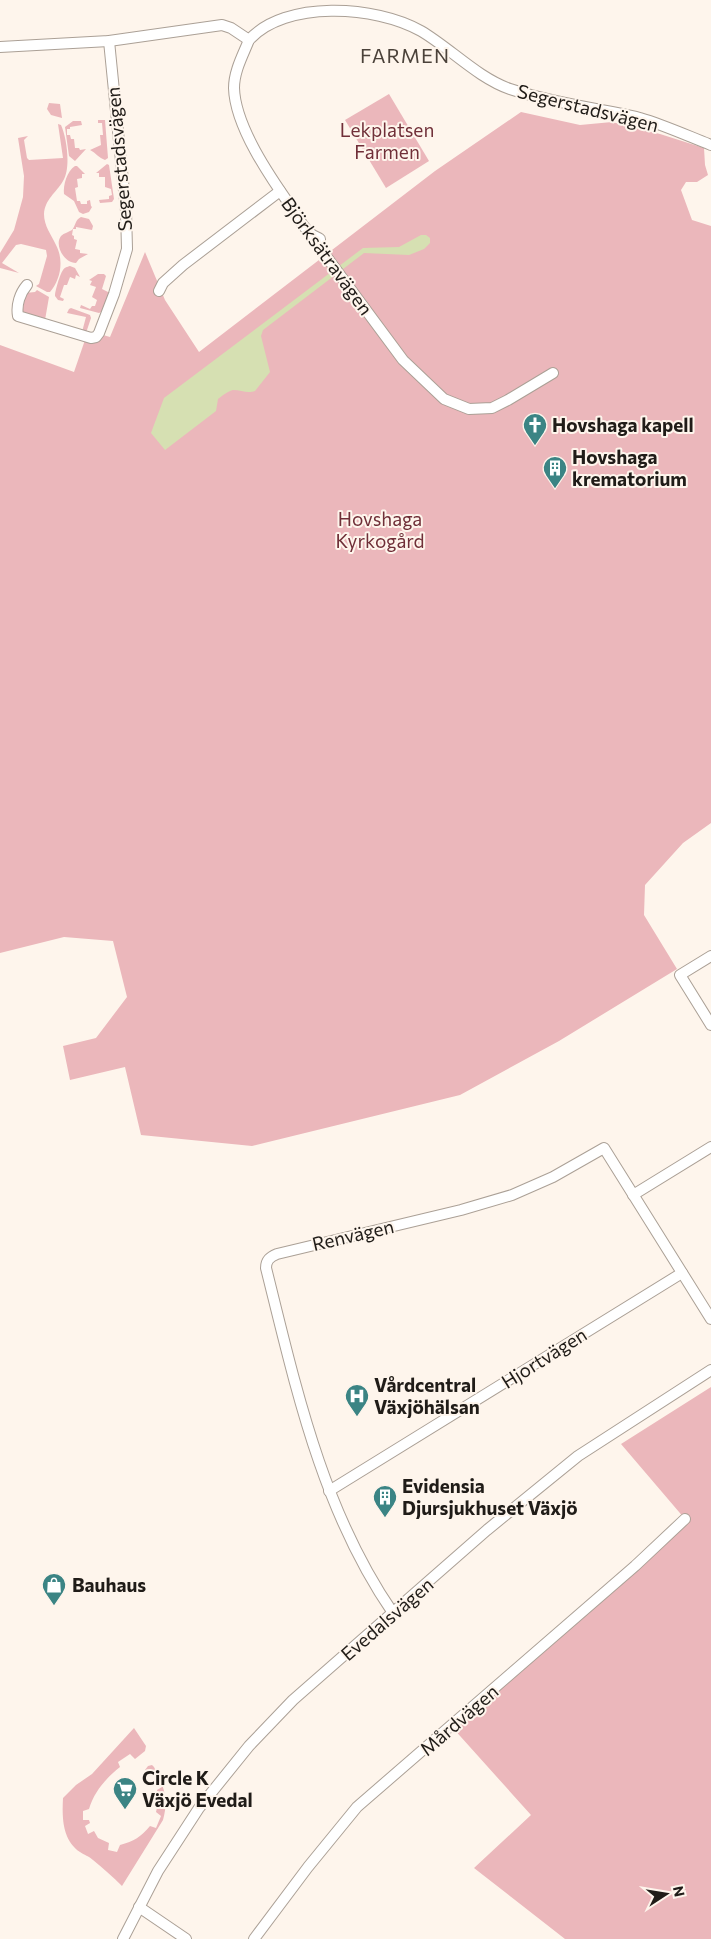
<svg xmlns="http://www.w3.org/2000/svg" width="711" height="1939" viewBox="0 0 711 1939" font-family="Commissioner,sans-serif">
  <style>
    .green { fill: #ebb7bb }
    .water { fill: #d6e0b2 }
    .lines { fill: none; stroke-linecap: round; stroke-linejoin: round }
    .minor-casing { stroke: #aba096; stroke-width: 12 }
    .minor { stroke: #fff; stroke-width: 10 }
    .labels { text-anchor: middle; stroke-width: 4; stroke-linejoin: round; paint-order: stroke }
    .street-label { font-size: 19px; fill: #201c18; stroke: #fef5ec }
    .park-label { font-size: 19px; fill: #702f38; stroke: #fef5ec }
    .poi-label { font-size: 19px; font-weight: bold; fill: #201c18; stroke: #fef5ec; text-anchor: start }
    .neighbourhood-label { font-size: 20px; letter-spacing: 1px; fill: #4b423a; stroke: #fef5ec }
  </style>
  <rect width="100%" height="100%" fill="#fef5ec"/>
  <g class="green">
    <path d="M389 94 429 161 386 188 345 120Z"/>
    <path d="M49 103 60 104 62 118 51 115 47 109Z"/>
    <path d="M521 112 580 125 612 122 660 134 704 148 705 165 708 175 697 182H686L681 190 692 220 711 226V823L683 843 645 885 644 915 677 969 559 1041 460 1095 252 1146 141 1135 125 1067 70 1080 63 1046 96 1038 127 997 113 941 64 937 0 953V345L74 372 85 340 97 342 103 335 110 337 145 252 165 300 199 352 435 171Z"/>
    <path d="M98 120H105L108 158 105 160C99 158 96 153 90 150L101 145 100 135H103L102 123H98Z"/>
    <path d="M73 121H81L82 125 70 127V129H67V135H70L71 139H74L75 148H79L80 150 86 149 75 161 69 156 65 127Z"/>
    <path d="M58 124 61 125C67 138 71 169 63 181 56 193 45 199 44 214 44 226 51 234 56 245 64 260 61 279 50 292H47L36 286 39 284 47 256 46 250 21 244 16 245 2 263 19 273 0 268V253L14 230 23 197 24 176 18 138 28 136 24 140 27 158 29 160 63 158Z"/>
    <path d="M107 164 109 165 114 199 112 202 100 203 99 200 109 199V196L112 195 111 189 105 187V177H99V173H96Z"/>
    <path d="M75 166H77L85 174H82V178L77 179 78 187 75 188 77 201H80L81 204H87V201L90 200 91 206 92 207 89 212 83 214 79 212 74 201 64 194C63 185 67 171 75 166Z"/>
    <path d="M81 217 89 219 93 226 92 230 76 227V229H73L72 235 74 236V239L77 240 75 249 80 250V253L88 254 79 259 76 263C64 263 54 245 61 236 64 233 69 232 72 230 76 225 75 220 81 217Z"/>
    <path d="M70 266 75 268 80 277 76 275 75 279 70 277 67 285H64L60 297 64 299 63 301 58 300 55 296C55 291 60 274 63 270 65 267 67 267 70 266Z"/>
    <path d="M98 274H104L106 276 102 289 110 293 103 311 99 313 80 308 81 305 90 309 92 306H95L97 300 92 297 96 287 90 285 92 281 89 280Z"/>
    <path d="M37 290 49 297 45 320 22 314 21 306 25 293 35 292Z"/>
    <path d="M71 308 90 315 91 318 86 333 82 332 86 317 67 313 69 309Z"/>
    <path d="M711 1387V1939H565L474 1868 531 1815 452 1727 685 1519 621 1444Z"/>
    <path d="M134 1728 146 1746 145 1751 135 1759 130 1754 118 1762 120 1767C106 1778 94 1792 89 1809L83 1811V1820H89L90 1823 85 1826 88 1834 94 1831 98 1838 109 1843 108 1850 117 1852 120 1845C134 1841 141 1837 150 1826L156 1828 161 1816 156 1812 158 1803 157 1790 162 1787 154 1774 148 1776 145 1770 148 1766 152 1765 154 1767C164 1787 169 1798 163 1820L122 1886C113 1877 103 1868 93 1860 89 1856 84 1855 80 1852 62 1840 62 1817 63 1798L76 1785 92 1774Z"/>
  </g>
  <path class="water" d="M421 235H426L430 238V243L424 249 409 255 364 253 263 330 261 336 270 372 255 391C247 394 242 390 233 390 228 391 222 396 218 399L216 411 165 450 151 433 164 398 363 248 399 247Z"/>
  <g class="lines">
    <g class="minor-casing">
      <g id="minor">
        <path d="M249 40C243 55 234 71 234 88 235 126 270 177 292 208 297 216 303 227 310 233 313 236 317 237 320 239V248L403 360 444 399 469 409 492 408 508 400 553 373"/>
        <path d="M0 47 109 41 222 25 231 28 249 40C285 0 375 5 421 31 450 48 478 78 510 89 552 103 597 108 640 118 664 125 688 136 711 145"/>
        <path d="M27 285C20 293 16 305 18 316L91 338 96 337 99 333 114 294 127 249 126 211 109 41"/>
        <path d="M159 291 163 283 183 265 280 191"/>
        <path d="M711 956 680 975 711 1025"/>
        <path d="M633 1195 711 1147"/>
        <path d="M329 1491 682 1273"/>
        <path d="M393 1613C322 1510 296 1388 266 1268 266 1260 270 1257 277 1254L461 1210 512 1195 553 1177 604 1148 711 1319"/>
        <path d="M139 1907 186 1939"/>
        <path d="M123 1939 158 1871 199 1808 249 1746 293 1700 487 1530 578 1456 711 1370"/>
        <path d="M254 1939 308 1867 357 1807 635 1566 685 1519"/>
      </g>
    </g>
    <use href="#minor" class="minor"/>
  </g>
  <defs>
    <g id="church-pin" transform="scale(1.25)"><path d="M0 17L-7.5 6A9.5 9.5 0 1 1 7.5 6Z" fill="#3b8484" stroke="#fef5ec"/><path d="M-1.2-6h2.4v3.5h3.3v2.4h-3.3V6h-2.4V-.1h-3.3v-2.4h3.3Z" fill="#fff"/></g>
    <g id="building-pin" transform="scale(1.25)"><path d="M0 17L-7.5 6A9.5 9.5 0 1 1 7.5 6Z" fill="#3b8484" stroke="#fef5ec"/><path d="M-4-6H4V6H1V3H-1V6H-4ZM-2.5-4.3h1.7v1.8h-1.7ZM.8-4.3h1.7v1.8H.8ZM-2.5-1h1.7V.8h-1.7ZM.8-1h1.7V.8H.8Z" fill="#fff"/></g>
    <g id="hospital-pin" transform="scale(1.25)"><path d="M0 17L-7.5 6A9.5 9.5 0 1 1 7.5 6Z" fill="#3b8484" stroke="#fef5ec"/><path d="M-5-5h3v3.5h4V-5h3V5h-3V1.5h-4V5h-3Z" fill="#fff"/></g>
    <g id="shop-pin" transform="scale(1.25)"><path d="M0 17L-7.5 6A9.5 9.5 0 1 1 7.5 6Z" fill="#3b8484" stroke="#fef5ec"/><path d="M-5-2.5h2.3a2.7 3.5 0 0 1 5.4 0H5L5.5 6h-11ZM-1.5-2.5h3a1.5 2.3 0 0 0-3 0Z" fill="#fff"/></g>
    <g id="supermarket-pin" transform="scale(1.25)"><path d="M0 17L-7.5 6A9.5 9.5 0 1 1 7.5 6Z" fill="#3b8484" stroke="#fef5ec"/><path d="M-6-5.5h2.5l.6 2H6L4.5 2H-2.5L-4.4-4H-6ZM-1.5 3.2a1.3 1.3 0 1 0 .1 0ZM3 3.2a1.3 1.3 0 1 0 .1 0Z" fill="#fff"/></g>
  </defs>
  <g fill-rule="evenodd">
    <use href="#church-pin" x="535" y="425"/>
    <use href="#building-pin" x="555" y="468"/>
    <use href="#hospital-pin" x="357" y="1396"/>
    <use href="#building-pin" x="385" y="1497"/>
    <use href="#shop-pin" x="54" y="1585"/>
    <use href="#supermarket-pin" x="125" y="1789"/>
  </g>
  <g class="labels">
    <g class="street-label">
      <text transform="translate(588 108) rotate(14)" y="7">Segerstadsvägen</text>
      <text transform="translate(119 159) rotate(-95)" y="7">Segerstadsvägen</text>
      <text transform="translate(327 256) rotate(54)" y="7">Björksätravägen</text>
      <text transform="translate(353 1235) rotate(-13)" y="7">Renvägen</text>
      <text transform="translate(544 1358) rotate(-32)" y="7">Hjortvägen</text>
      <text transform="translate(387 1619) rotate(-41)" y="7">Evedalsvägen</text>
      <text transform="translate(459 1720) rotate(-41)" y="7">Mårdvägen</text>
    </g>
    <g class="park-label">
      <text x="387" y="137">Lekplatsen<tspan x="387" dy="22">Farmen</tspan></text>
      <text x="380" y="526">Hovshaga<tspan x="380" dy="22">Kyrkogård</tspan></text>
    </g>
    <g class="poi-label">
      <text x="552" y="432">Hovshaga kapell</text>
      <text x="572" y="464">Hovshaga<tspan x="572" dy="22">krematorium</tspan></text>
      <text x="374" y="1392">Vårdcentral<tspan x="374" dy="22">Växjöhälsan</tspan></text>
      <text x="402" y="1493">Evidensia<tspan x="402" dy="22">Djursjukhuset Växjö</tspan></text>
      <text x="72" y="1592">Bauhaus</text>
      <text x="142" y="1785">Circle K<tspan x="142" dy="22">Växjö Evedal</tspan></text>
    </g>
    <g class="neighbourhood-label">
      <text x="405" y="63">FARMEN</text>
    </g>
  </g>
  <g transform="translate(666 1894) rotate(78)" stroke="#fef5ec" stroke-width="4" paint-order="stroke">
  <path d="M0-4L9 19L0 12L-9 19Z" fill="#201c18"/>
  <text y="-8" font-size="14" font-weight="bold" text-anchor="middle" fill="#201c18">N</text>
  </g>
</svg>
